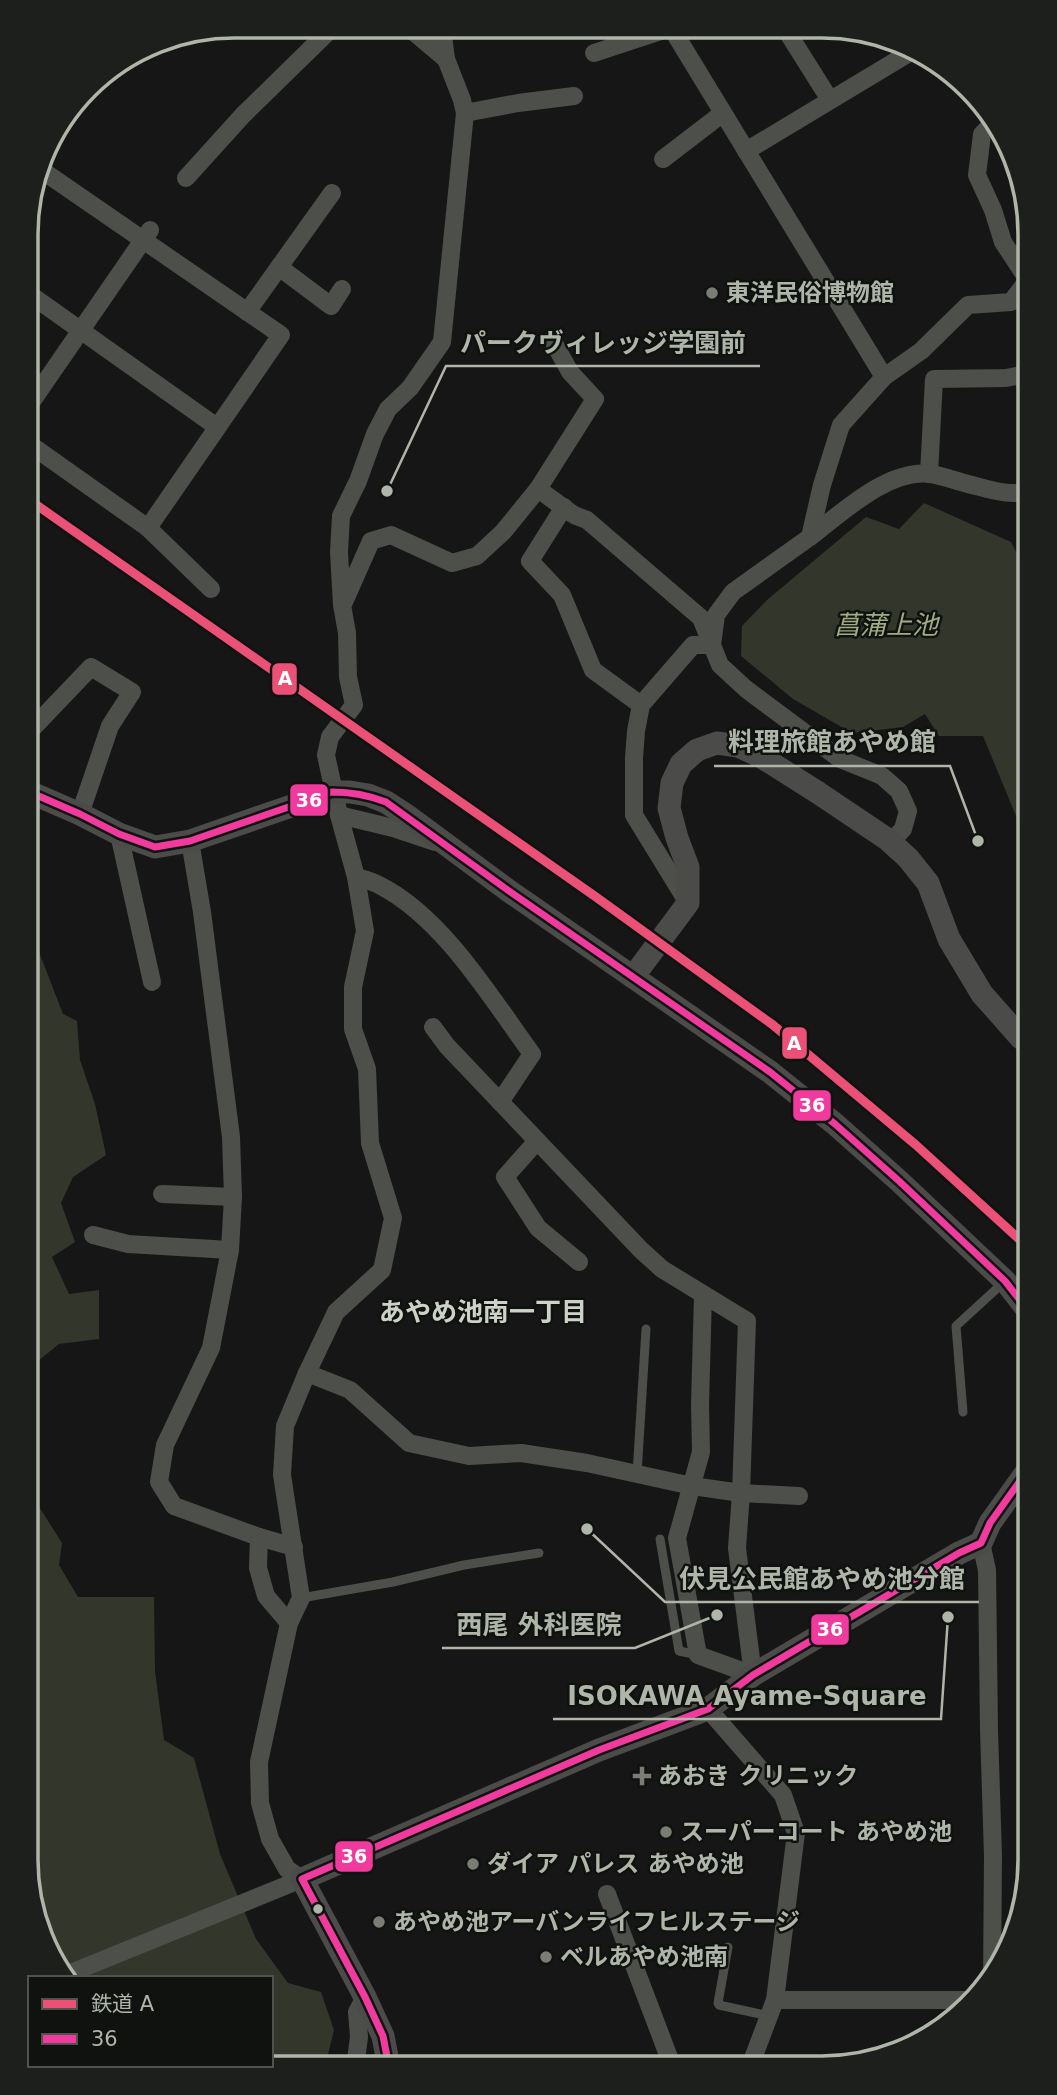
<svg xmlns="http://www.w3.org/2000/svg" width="1057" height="2095" viewBox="0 0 1057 2095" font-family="'DejaVu Sans','Noto Sans JP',sans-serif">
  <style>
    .water { fill: #33362b }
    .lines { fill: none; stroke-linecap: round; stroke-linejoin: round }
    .lane { stroke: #4d4f4b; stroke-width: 9 }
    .street { stroke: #4d4f4b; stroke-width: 18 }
    .secondary { stroke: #4b4c49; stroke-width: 23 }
    .bus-1-casing { stroke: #101210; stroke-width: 12 }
    .bus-1 { stroke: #f13a9d; stroke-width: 7 }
    .rail-1-casing { stroke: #101210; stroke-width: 14 }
    .rail-1 { stroke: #eb5076; stroke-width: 9 }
    .poi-dot { fill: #797d76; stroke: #101210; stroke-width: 2.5 }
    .bus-dot { fill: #afb5a9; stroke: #101210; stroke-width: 2.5 }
    .labels { text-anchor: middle; stroke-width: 5; stroke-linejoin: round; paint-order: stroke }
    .poi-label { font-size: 24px; font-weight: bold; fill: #afb5a9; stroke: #101210; text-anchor: start }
    .water-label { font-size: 26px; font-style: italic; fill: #a0ac83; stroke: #101210 }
    .neighbourhood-label { font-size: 26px; font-weight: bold; fill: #cdd2c9; stroke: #101210 }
    .rim { fill: none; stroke: #afb5a9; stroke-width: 3.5 }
    .leader { fill: none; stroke: #afb5a9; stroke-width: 2.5 }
    .callout-dot { fill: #afb5a9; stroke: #101210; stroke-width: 2.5 }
    .callout-label { font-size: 26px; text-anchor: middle; font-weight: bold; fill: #afb5a9; stroke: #101210; stroke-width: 5; stroke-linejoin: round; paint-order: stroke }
    .line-badge { stroke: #101210; stroke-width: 2.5 }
    .badge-label { font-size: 19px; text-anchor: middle; font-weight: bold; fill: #fff }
  </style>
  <rect width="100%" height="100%" fill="#161616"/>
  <g class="water">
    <path d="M924 503 1011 542 1027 573 1031 575V825L1021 828 983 736H939L925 714 903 727 852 733 793 699 741 656 742 626 767 600 866 517 899 529Z"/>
    <path d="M27 926 32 934 63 1014 77 1021 80 1060 95 1104 106 1155 73 1177 61 1203 75 1242 52 1257 69 1294 99 1290V1339L59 1344 38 1361 27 1381Z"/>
    <path d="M27 1482 29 1491 62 1543 59 1565 78 1597H154L155 1671 164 1740 194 1758 220 1854 256 1939 288 1983 321 1992 334 2030 325 2067H207L201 2065H271V1978H71L37 1927 26 1860Z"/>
  </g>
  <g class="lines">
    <g class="lane">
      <path d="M963 1412 956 1326 1004 1282"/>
      <path d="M637 1474 646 1329"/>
      <path d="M660 1539 679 1651 698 1655"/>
      <path d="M301 1598 393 1582 464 1565 539 1553"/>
      <path d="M728 1947 718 2003 719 2005 769 2016"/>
    </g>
    <g class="street">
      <path d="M408 27 446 59"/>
      <path d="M672 29 884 377"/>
      <path d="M786 30 830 100"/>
      <path d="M594 53 667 29"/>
      <path d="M465 113 518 103 574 96"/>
      <path d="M746 151 909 53"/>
      <path d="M663 159 723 113"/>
      <path d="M40 169 281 335 148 528"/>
      <path d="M186 178 243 115 333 27"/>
      <path d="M1030 232 1029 239 1031 244"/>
      <path d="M279 267 331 306 342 289"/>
      <path d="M28 293 217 427"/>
      <path d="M247 312 332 193"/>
      <path d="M28 407 150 230"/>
      <path d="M28 443 148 528 211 589"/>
      <path d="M929 474 934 379 1006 378 1031 373"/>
      <path d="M538 489 574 515 587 520 701 618 712 645H693L641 705 636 731 634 758V815L688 903"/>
      <path d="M564 507 530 561 562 595 593 670 641 705"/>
      <path d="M810 537C842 513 888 468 931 474 943 476 956 481 968 484 988 489 1010 497 1031 491"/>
      <path d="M344 602 371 541 391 535 452 563 477 556 503 532 538 489 595 399 570 372 555 345"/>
      <path d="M27 734 91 667 132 692 110 726 80 814"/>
      <path d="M339 815 393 828 435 842"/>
      <path d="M119 834 152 982"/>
      <path d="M190 841 202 912 231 1137 233 1197 230 1250 211 1348 165 1445 159 1482 174 1506 259 1537 258 1568 266 1596 289 1623 259 1762 260 1803 270 1839 287 1869 302 1879"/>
      <path d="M891 842 903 829 908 811 899 791 882 776 840 759 746 689 720 665 712 645 716 615 733 592 810 537 822 485 841 425 884 377 921 351 968 305 1011 302 1028 280 1003 242 993 210 977 175 982 134 991 125"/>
      <path d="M356 877C364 879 374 882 381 886 444 919 491 998 532 1054L500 1102"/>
      <path d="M433 1027 447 1046 641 1250 662 1269 747 1321 741 1493 737 1548 753 1675 698 1655 677 1538 701 1452 700 1405 703 1295"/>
      <path d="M537 1141 505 1177 538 1228 579 1262"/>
      <path d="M162 1194 233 1197"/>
      <path d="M93 1235 128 1244 230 1250"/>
      <path d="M307 1373 350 1390 409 1443 469 1456 521 1453 587 1463 692 1486 741 1493 799 1496"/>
      <path d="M259 1537 294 1547"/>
      <path d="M981 1543 987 1570 989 1730 993 1856 992 1981"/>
      <path d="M289 1623 301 1598 282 1475 285 1426 307 1373 336 1312 382 1270 393 1218 370 1143 367 1069 353 1029V987L365 931 356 877 339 815 326 755 330 737 354 705 348 677 347 633 342 605 339 552 341 516 358 481 375 434 388 409 410 388 442 342 465 113 462 100 446 59 442 28"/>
      <path d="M708 1709 783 1795 796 1833 775 2000 749 2069"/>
      <path d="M607 1894 673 2068"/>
      <path d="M68 1974 302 1879"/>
      <path d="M775 2000H974"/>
      <path d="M355 2067 359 2037 357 2012 365 1997"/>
    </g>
    <g class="secondary">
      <path d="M27 791 80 814 119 834 155 847 190 841 332 792H350L368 795 386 802 409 817 509 891 770 1072 835 1124 899 1181 1005 1281 1030 1313"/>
      <path d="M633 977 688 903V867L677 838 669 808 672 783 681 764 697 750 717 743 738 746 760 756 817 792 887 839 908 858 928 883 949 939 982 994 1021 1038 1031 1045"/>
      <path d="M389 2067 383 2036 365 1997 302 1879 599 1750 708 1709 753 1675 959 1553 981 1543 990 1523 1030 1467"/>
    </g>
    <g class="bus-1-casing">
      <g id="bus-1">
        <path d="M27 791 80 814 119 834 155 847 190 841 332 792C352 792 368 795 386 802L509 891 770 1072 835 1124 899 1181 1005 1281 1030 1313"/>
        <path d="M389 2067 383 2036 365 1997 302 1879 599 1750 708 1709 753 1675 959 1553 981 1543 990 1523 1030 1467"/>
      </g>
    </g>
    <use href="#bus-1" class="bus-1"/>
    <g class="rail-1-casing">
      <path id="rail-1" d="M28 499 596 897 773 1025 916 1145 1030 1249"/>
    </g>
    <use href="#rail-1" class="rail-1"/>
  </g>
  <g class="poi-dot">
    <circle cx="712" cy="293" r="7"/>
    <path d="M638.5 1765.5h7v7h7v7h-7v7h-7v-7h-7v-7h7z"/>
    <circle cx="666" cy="1832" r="7"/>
    <circle cx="473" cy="1864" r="7"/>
    <circle cx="379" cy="1922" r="7"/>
    <circle cx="546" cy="1957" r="7"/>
  </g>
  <circle class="bus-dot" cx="318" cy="1909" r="6"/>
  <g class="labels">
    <g class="poi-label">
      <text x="726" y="301">東洋民俗博物館</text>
      <text x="658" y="1784">あおき クリニック</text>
      <text x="680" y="1840">スーパーコート あやめ池</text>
      <text x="487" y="1872">ダイア パレス あやめ池</text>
      <text x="393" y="1930">あやめ池アーバンライフヒルステージ</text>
      <text x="560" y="1965">ベルあやめ池南</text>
    </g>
    <g class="water-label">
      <text x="886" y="634">菖蒲上池</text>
    </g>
    <g class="neighbourhood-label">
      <text x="483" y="1321">あやめ池南一丁目</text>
    </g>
  </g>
  <path d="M0 0H1057V2095H0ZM234 38H822A196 196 0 0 1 1018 234V1860A196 196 0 0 1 822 2056H234A196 196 0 0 1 38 1860V234A196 196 0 0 1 234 38Z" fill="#1d1f1c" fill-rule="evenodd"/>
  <path class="rim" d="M234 38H822A196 196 0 0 1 1018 234V1860A196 196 0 0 1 822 2056H234A196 196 0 0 1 38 1860V234A196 196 0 0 1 234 38Z"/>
  <path class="leader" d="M387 491L446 366H760M978 841L950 766H714M587 1529L665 1602H979M717 1615L635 1648H442M948 1617L941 1719H553"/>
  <g class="callout-dot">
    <circle cx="387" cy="491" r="7"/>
    <circle cx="978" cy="841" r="7"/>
    <circle cx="587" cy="1529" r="7"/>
    <circle cx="717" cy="1615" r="7"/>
    <circle cx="948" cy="1617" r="7"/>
  </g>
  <g class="callout-label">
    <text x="603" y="352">パークヴィレッジ学園前</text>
    <text x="832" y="751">料理旅館あやめ館</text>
    <text x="822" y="1588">伏見公民館あやめ池分館</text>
    <text x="539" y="1634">西尾 外科医院</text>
    <text x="747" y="1705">ISOKAWA Ayame-Square</text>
  </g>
  <g class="line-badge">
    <rect x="271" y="662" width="27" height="34" rx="7" fill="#eb5076"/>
    <rect x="289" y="783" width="40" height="34" rx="7" fill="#f13a9d"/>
    <rect x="781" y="1026" width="27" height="34" rx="7" fill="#eb5076"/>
    <rect x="792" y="1089" width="40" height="33" rx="7" fill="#f13a9d"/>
    <rect x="810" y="1613" width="40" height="33" rx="7" fill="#f13a9d"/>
    <rect x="334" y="1840" width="40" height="33" rx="7" fill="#f13a9d"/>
  </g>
  <g class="badge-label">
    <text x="285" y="685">A</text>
    <text x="309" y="807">36</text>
    <text x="794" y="1050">A</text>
    <text x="812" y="1112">36</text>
    <text x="830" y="1636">36</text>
    <text x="354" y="1863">36</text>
  </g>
  <rect x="28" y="1976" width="245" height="91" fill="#101210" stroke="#50534d" stroke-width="2"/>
  <rect x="42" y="1999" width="35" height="10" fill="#eb5076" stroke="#50534d" stroke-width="2"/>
  <text x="91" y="2011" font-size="21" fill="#afb5a9">鉄道 A</text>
  <rect x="42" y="2034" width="35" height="10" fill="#f13a9d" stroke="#50534d" stroke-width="2"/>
  <text x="91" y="2046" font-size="21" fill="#afb5a9">36</text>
</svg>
